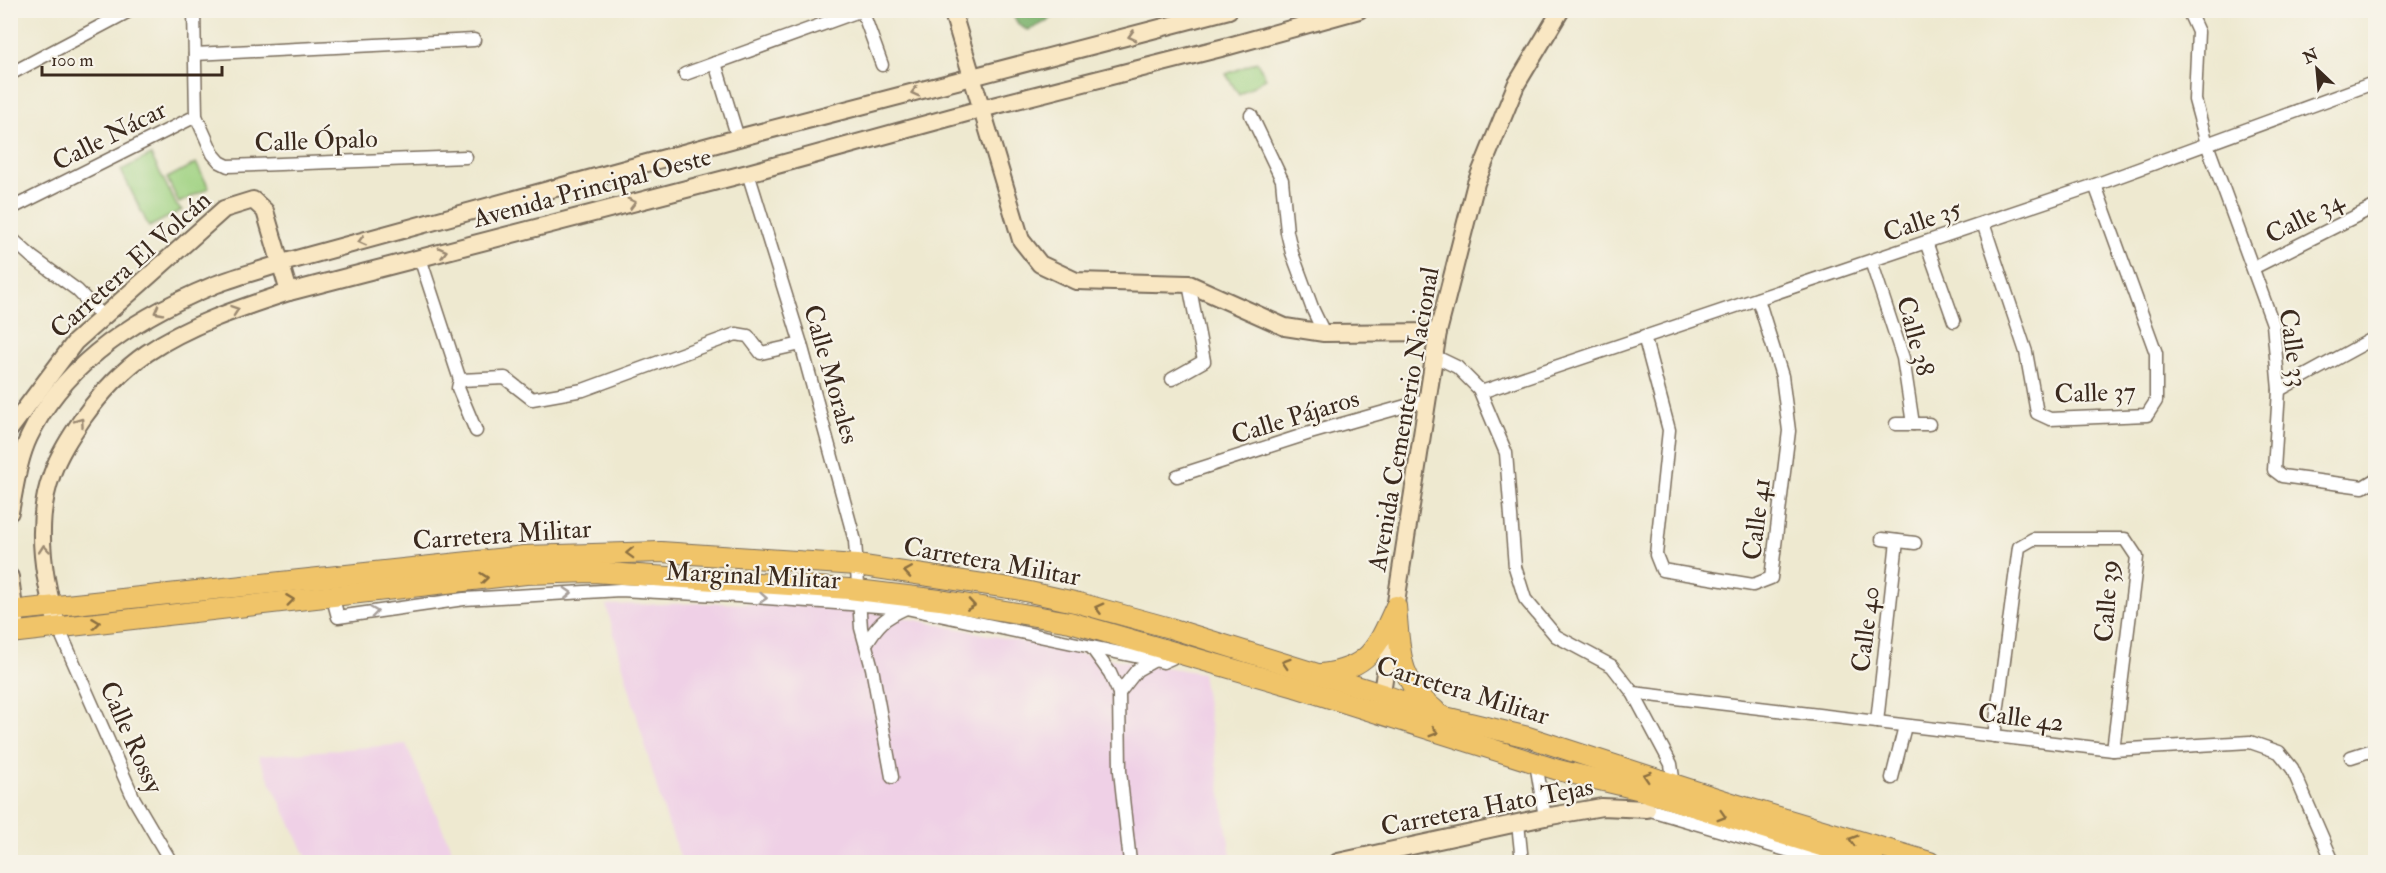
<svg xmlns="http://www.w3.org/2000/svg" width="2386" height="873" viewBox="0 0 2386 873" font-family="'IM FELL Double Pica',serif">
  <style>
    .built { fill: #efd0e6 }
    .green { fill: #9ed180; stroke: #6c7e4f; stroke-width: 1.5 }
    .forest { fill: #7eb36e; stroke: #5c6e46; stroke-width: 1.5 }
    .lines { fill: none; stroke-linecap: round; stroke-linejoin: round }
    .street-casing { stroke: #7a6d5c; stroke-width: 15 }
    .secondary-casing { stroke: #7a6d5c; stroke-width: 20 }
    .primary-casing { stroke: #7a6d5c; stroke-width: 22 }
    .street { stroke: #fff; stroke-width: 12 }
    .secondary { stroke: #f9e7c3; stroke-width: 16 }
    .primary { stroke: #f0c469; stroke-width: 20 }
    .oneway { stroke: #9a8870 }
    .oneway2 { stroke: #8c6f40 }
    .oneway3 { stroke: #a79f9a }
    .labels { text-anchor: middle; stroke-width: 4.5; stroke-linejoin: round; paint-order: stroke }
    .street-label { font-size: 26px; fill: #3b2a1e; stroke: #f7f3e8 }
  </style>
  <rect width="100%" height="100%" fill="#f7f3e8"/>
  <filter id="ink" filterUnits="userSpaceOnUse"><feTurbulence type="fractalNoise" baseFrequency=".0167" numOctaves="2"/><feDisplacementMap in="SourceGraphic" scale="12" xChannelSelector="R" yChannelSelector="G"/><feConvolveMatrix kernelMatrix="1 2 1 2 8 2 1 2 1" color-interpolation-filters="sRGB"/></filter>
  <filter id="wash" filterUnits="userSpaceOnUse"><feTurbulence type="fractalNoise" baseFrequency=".008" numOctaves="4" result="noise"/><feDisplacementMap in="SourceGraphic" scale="24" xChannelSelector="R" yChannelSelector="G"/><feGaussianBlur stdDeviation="1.35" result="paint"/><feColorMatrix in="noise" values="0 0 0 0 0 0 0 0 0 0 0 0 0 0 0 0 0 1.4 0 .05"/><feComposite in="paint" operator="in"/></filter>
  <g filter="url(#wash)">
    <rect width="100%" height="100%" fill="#eee9d0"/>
    <g class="built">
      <path d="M717 603 828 606 892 615 1086 655 1202 673 1232 862H682L662 806 606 605Z"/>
      <path d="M406 744 457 862H309L258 756Z"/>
    </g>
    <g class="green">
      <path d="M1257 62 1266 78 1239 95 1226 74Z"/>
      <path d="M151 155 177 206 182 210 149 227 121 170Z"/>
      <path d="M196 163 209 188 179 203 167 178Z"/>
    </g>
    <path class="forest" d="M1010 11H1064C1052 16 1039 28 1027 30L1019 25Z"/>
  </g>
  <g filter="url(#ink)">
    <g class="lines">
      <g class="street-casing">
        <g id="street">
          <path d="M194 10 196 116 213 154 220 162 228 166 466 157"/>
          <path d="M862 10 882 65"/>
          <path d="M2188 10 2198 32 2195 100 2207 144 2273 324 2279 390 2274 470 2282 476 2363 487 2376 479"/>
          <path d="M195 54 474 40"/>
          <path d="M715 63 738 138"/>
          <path d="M10 74 131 10"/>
          <path d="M685 74 862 10"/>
          <path d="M1251 115 1282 180 1287 232 1292 253 1313 310 1324 333"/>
          <path d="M748 173 801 344 855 541 861 628 872 668 892 777"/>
          <path d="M10 209 196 116"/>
          <path d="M1983 223 2026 352 2037 413 2050 419 2147 415 2156 401V353L2095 185"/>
          <path d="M10 237 32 257 77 290 103 317"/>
          <path d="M1926 242 1954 321"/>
          <path d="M420 258 460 380 458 388 476 431"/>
          <path d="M1871 261 1903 358 1913 424"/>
          <path d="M2253 268 2376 206"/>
          <path d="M1644 336 1669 430 1656 555 1662 570 1753 585 1771 578 1789 431 1782 376 1758 299"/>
          <path d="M1434 356 1457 367 1479 389 1506 453 1515 567 1525 599 1556 636 1612 666 1633 693 1671 764 1674 785"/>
          <path d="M1172 379 1204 361 1189 284"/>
          <path d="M460 380 505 378 532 399 583 390 736 334 748 336 761 353 801 344"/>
          <path d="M2279 390 2376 337"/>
          <path d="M1481 392 2095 185 2376 82"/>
          <path d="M1896 424H1929"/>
          <path d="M1177 476 1310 433 1427 400"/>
          <path d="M1882 539 1915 543"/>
          <path d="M332 595 338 617 464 599 620 590 738 596 906 608 1163 662 1181 654"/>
          <path d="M58 627 134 799 171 862"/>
          <path d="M866 644C878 624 884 618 906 608"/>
          <path d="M1092 648 1110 673 1119 693 1120 771 1130 862"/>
          <path d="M1119 693 1137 670 1153 661"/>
          <path d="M1633 693 2113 750 2250 742 2279 752 2292 768 2333 862"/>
          <path d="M1877 722 1897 541"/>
          <path d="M1994 736 2019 547 2033 539H2125L2137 557 2113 750"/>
          <path d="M2351 757 2376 749"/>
          <path d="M1536 763 1545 817"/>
          <path d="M1892 778 1905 726"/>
          <path d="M1647 809 1827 862"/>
          <path d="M1518 823 1522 862"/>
        </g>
      </g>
      <g class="secondary-casing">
        <g id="secondary">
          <path d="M952 10 1021 240 1040 264 1076 281 1189 284 1285 327 1324 333 1438 332"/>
          <path d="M10 429 75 342 224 209 253 200 265 211 289 292"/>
          <path d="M10 512C15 488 18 460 29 437 64 363 139 316 212 286 234 277 259 271 282 263L738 138 1229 10"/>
          <path d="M10 577 17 632"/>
          <path d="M58 627C43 579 34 522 52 474 59 454 71 436 83 418 101 393 121 371 147 353 190 324 240 308 289 292L748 173 981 109 1229 46 1359 10"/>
          <path d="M1380 705 1438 332 1476 183 1516 85 1561 10"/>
          <path d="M1338 862 1545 817 1602 807 1647 809"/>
        </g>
      </g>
      <g class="primary-casing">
        <g id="primary">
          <path d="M1396 606C1400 649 1398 682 1435 710"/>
          <path d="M10 611 524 556 661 552 857 565 1016 589 1079 603 1170 628 1382 694 1445 717 1528 737 1735 804 1930 862"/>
          <path d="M10 633 526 574 593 572 849 589 940 600 1070 622 1295 687 1558 770 1637 789 1873 862"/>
          <path d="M1322 674C1369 668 1377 648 1395 608"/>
        </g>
      </g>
      <use href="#street" class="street"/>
      <use href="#secondary" class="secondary"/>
      <use href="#primary" class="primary"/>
    </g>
    <defs><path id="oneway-chevron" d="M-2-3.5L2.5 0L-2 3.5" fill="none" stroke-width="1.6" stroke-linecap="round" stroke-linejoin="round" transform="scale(1.5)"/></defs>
    <g class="oneway">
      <use href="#oneway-chevron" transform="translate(1132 36) rotate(165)"/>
      <use href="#oneway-chevron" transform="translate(915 92) rotate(166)"/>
      <use href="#oneway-chevron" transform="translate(632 203) rotate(-15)"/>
      <use href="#oneway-chevron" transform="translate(362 241) rotate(165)"/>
      <use href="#oneway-chevron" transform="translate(443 252) rotate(-15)"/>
      <use href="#oneway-chevron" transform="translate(235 310) rotate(-19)"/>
      <use href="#oneway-chevron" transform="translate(158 311) rotate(152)"/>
      <use href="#oneway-chevron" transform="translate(80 422) rotate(-55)"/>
      <use href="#oneway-chevron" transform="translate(44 549) rotate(-95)"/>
    </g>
    <g class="oneway2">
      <use href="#oneway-chevron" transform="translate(630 553) rotate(178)"/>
      <use href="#oneway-chevron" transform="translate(908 572) rotate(-171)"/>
      <use href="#oneway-chevron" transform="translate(484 578) rotate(-6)"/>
      <use href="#oneway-chevron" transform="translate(290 600) rotate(-7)"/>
      <use href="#oneway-chevron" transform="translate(971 605) rotate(9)"/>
      <use href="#oneway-chevron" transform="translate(1099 608) rotate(-165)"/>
      <use href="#oneway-chevron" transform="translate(96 623) rotate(-7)"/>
      <use href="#oneway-chevron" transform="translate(1286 663) rotate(-162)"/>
      <use href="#oneway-chevron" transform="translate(1434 732) rotate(17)"/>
      <use href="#oneway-chevron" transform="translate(1647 776) rotate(-162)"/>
      <use href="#oneway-chevron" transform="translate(1722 816) rotate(17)"/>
      <use href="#oneway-chevron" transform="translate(1853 840) rotate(-163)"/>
    </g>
    <g class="oneway3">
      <use href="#oneway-chevron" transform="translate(568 593) rotate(-3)"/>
      <use href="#oneway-chevron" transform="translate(763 598) rotate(4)"/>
      <use href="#oneway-chevron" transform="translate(374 612) rotate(-8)"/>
    </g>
  </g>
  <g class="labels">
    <g class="street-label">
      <text transform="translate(109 135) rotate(-27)" y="9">Calle Nácar</text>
      <text transform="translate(316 140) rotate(-2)" y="9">Calle Ópalo</text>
      <text transform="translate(592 187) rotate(-15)" y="9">Avenida Principal Oeste</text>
      <text transform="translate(2304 217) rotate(-27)" y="9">Calle 34</text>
      <text transform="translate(1922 220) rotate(-19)" y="9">Calle 35</text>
      <text transform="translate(130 264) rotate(-42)" y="9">Carretera El Volcán</text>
      <text transform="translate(1916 336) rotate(75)" y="9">Calle 38</text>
      <text transform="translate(2294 348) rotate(82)" y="9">Calle 33</text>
      <text transform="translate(832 374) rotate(74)" y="9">Calle Morales</text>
      <text transform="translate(2095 392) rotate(-2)" y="9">Calle 37</text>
      <text transform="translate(1295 416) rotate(-17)" y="9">Calle Pájaros</text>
      <text transform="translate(1403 419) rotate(-80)" y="9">Avenida Cementerio Nacional</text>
      <text transform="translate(1756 519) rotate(-83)" y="9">Calle 41</text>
      <text transform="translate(502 534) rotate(-4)" y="9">Carretera Militar</text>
      <text transform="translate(992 561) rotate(10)" y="9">Carretera Militar</text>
      <text transform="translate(753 575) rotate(3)" y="9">Marginal Militar</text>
      <text transform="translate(2106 601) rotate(-86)" y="9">Calle 39</text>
      <text transform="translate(1865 629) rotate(-83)" y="9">Calle 40</text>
      <text transform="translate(1463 690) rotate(17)" y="9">Carretera Militar</text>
      <text transform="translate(2021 717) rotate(7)" y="9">Calle 42</text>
      <text transform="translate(132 737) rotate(66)" y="9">Calle Rossy</text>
      <text transform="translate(1487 806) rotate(-11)" y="9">Carretera Hato Tejas</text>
    </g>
  </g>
  <rect width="2386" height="873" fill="none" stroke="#f7f3e8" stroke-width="36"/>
  <g transform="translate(2317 69) rotate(334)" stroke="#f7f3e8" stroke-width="4.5" paint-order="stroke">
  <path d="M0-4.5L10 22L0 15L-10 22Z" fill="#3b2a1e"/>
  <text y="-9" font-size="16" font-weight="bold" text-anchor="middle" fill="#3b2a1e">N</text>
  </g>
  <path d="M42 66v9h180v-9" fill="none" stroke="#3b2a1e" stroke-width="3"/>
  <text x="51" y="66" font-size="18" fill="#3b2a1e" stroke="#f7f3e8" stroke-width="4.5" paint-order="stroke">100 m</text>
</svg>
